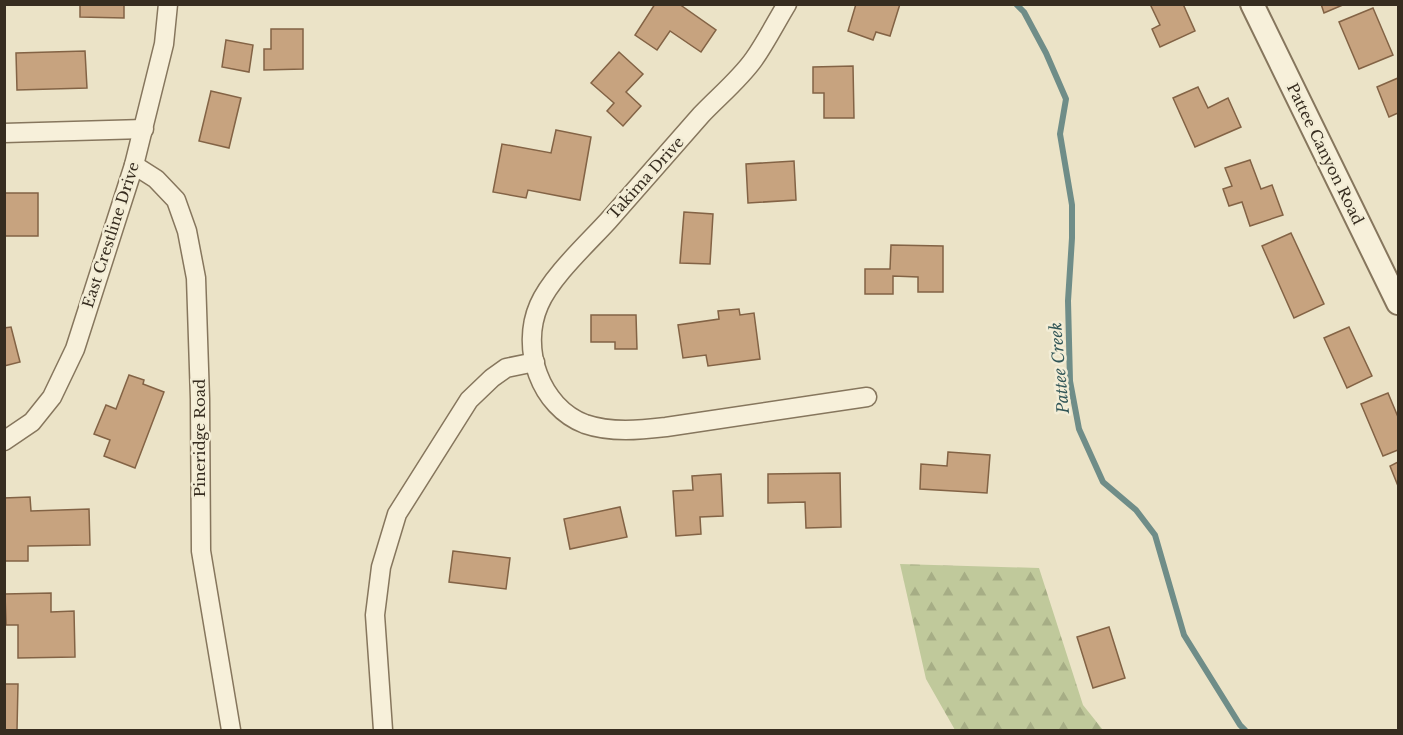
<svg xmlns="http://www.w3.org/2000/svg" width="1403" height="735" viewBox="0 0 1403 735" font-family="'Libre Baskerville',serif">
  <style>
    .forest { fill: url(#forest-firs) }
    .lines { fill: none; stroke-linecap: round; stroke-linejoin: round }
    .stream { stroke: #6f8d88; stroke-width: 6 }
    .building { fill: #c7a37f; stroke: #836345; stroke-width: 1.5 }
    .minor-casing { stroke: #86765d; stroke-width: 21 }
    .tertiary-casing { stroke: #86765d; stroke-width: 26 }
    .minor { stroke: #f7f0da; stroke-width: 18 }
    .tertiary { stroke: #f7f0da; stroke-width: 22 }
    .labels { text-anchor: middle; stroke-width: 5; stroke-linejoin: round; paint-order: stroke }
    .street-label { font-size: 15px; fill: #372d20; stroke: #f3edd6 }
    .water-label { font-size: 16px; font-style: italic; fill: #305556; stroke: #f3edd6 }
  </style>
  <defs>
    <pattern id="forest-firs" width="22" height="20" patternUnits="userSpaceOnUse" patternTransform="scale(1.5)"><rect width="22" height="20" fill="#c0c99b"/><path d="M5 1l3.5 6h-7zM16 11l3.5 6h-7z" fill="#a6ad85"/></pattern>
  </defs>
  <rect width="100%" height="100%" fill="#ebe3c7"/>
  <path class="forest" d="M900 564 1039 568 1083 705 1103 730H955L926 679Z"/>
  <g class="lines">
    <path class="stream" d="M1016 4 1024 12 1046 53 1066 99 1060 134 1072 205V238L1068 301 1070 381 1079 429 1103 482 1136 510 1155 535 1184 635 1240 725 1245 730"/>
  </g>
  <g class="building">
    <path d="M80 4H124V18L80 17Z"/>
    <path d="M655 4H679L716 30 701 52 670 31 657 50 635 35Z"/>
    <path d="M856 4H900L890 36 876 32 873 40 848 31Z"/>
    <path d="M1150 4H1183L1195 31 1160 47 1152 29 1160 25Z"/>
    <path d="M1321 4H1345L1324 13Z"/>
    <path d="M1373 8 1393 55 1359 69 1339 22Z"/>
    <path d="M271 29H303V69L264 70V49H271Z"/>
    <path d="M226 40 253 45 249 72 222 67Z"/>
    <path d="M85 51 87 88 17 90 16 53Z"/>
    <path d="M619 52 643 74 626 92 641 106 623 126 607 111 614 103 591 83Z"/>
    <path d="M853 66 854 118H824V93H813V67Z"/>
    <path d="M1398 78V113L1389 117 1377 87Z"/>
    <path d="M1198 87 1208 108 1228 98 1241 127 1195 147 1173 98Z"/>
    <path d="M211 91 241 98 229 148 199 141Z"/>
    <path d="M556 130 591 137 580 200 528 190 526 198 493 192 502 144 551 153Z"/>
    <path d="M1250 160 1261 189 1272 185 1283 215 1250 226 1242 202 1229 206 1223 189 1232 186 1225 168Z"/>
    <path d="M794 161 796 200 748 203 746 164Z"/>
    <rect x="4" y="193" width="34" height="43"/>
    <path d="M684 212 713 214 710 264 680 263Z"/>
    <path d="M1291 233 1324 304 1294 318 1262 246Z"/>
    <path d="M891 245 943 246V292H918V277L893 276V294H865V269H890Z"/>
    <path d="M739 309 740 315 754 313 760 359 708 366 706 355 683 358 678 325 719 319 718 311Z"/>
    <path d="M591 315H636L637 349H615V342H591Z"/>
    <path d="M11 327 20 362 4 366V328Z"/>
    <path d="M1349 327 1372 376 1347 388 1324 338Z"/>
    <path d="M129 375 144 380 143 384 164 392 135 468 104 456 110 440 94 434 106 405 116 409Z"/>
    <path d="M1388 393 1398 417V450L1383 456 1361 404Z"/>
    <path d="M948 452 990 455 987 493 920 489 921 464 947 466Z"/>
    <path d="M1398 462V486L1390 466Z"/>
    <path d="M840 473 841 527 806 528 805 502 768 503V474Z"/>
    <path d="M721 474 723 516 700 517 701 534 676 536 673 491 693 490 692 476Z"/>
    <path d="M30 497 31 511 89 509 90 545 28 546V561H4V498Z"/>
    <path d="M620 507 627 537 570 549 564 519Z"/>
    <path d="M453 551 510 558 506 589 449 582Z"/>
    <path d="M51 593V612L74 611 75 657 18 658V625H6L5 594Z"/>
    <path d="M1109 627 1125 678 1093 688 1077 637Z"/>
    <path d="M4 684H18L17 730H4Z"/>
  </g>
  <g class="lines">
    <g class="minor-casing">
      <g id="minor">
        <path d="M787 4C776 22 766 42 754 59 740 79 718 97 701 115 670 150 639 186 608 221 587 244 551 277 539 305 520 348 540 407 585 424 611 433 640 430 666 427L867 397"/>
        <path d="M4 133 144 129"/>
        <path d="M134 165 156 179 176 200 187 231 196 278 200 399 201 551 231 730"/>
        <path d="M4 441 32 422 52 397 75 349 134 165 164 44 168 4"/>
        <path d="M383 730 375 615 381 567 397 514 469 400 492 378 506 368 535 362"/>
      </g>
    </g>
    <g class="tertiary-casing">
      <path id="tertiary" d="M1252 4 1398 303"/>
    </g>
    <use href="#minor" class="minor"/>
    <use href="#tertiary" class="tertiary"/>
  </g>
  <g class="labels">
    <g class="street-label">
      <text transform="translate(1325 154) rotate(64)" y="5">Pattee Canyon Road</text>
      <text transform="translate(646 178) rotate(-48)" y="5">Takima Drive</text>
      <text transform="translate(111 235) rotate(-72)" y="5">East Crestline Drive</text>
      <text transform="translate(200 438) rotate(-90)" y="5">Pineridge Road</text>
    </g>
    <g class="water-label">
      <text transform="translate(1059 368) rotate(-95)" y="6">Pattee Creek</text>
    </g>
  </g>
  <rect width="1403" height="735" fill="none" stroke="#372d20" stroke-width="12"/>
</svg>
